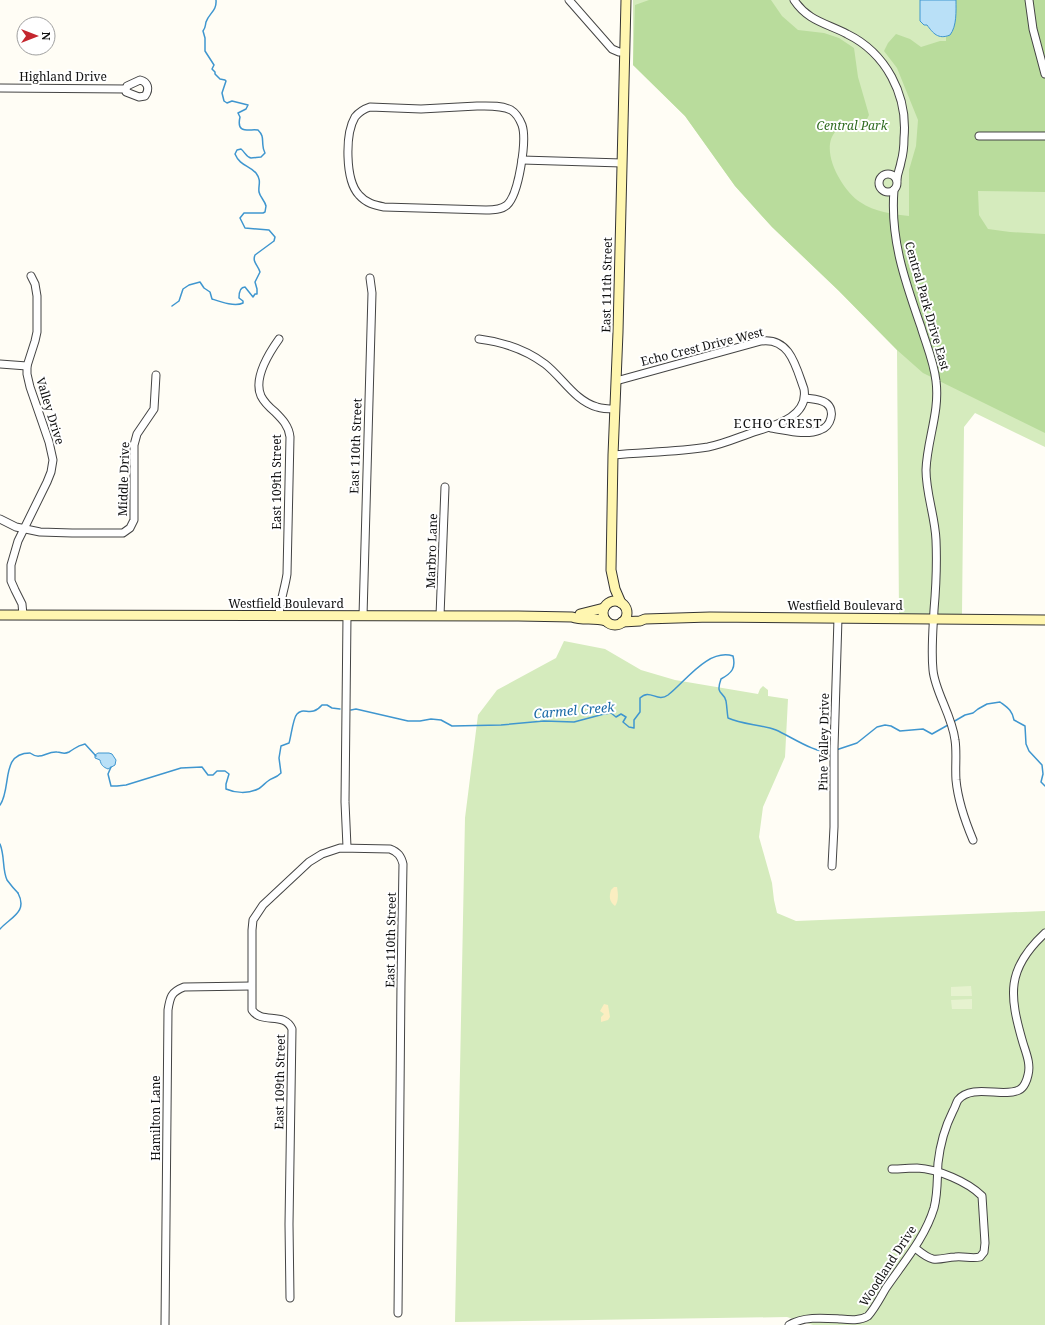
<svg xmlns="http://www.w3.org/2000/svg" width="1045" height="1325" viewBox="0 0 1045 1325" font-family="'Noto Serif',serif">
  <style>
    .green { fill: #d5ebbd }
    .forest { fill: #b9dc9c }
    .sand { fill: #fbeec1 }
    .pitch { fill: #e6f2cf }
    .water { fill: #b9e0f7; stroke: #3f96cf }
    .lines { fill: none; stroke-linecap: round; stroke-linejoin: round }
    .stream { stroke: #3f96cf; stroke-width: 1.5 }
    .street-casing { stroke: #444; stroke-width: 9 }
    .secondary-casing { stroke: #333; stroke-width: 11 }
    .street { stroke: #fff; stroke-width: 7 }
    .secondary { stroke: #fff6b0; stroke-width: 9 }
    .labels { text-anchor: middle; stroke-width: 4; stroke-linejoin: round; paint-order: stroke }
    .street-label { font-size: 12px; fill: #111; stroke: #fff }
    .park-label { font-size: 12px; font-style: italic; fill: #2f6b1f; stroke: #fff }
    .neighbourhood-label { font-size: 13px; letter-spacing: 1px; fill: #111; stroke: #fff }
    .water-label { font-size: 13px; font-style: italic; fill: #1768a6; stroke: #fff }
  </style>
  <rect width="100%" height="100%" fill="#fffdf5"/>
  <g class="green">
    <path d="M633 0H978L1045 185V447L975 413 964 427 962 614H899L897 350 839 291 772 227 735 186 685 116 633 65Z"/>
    <path d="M564 641 605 649 641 670 675 680 758 694 760 689 763 686 768 690V696L788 699 785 757 763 807 759 837 772 883 774 900 777 913 796 921 1045 911V1325H813L787 1317 455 1322 465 818 478 715 497 690 556 658Z"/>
  </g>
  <path class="forest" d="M649 0H771L782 16 798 30 824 33 839 38 854 48 858 77 869 115 867 119C857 123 844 123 836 131 818 150 843 191 860 202 875 212 892 214 909 216V170L916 146 918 120 897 68 884 51 888 43 896 34 910 39 921 47 940 41H946V37L950 35 956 7V0H1045V192L978 191 979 215 988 229 1010 232 1045 234V433L923 373 897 350 839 291 772 227 735 186 685 116 633 65 635 5Z"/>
  <g class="sand">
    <path d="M614 887H617C618 893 619 901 615 906 609 901 609 897 611 890Z"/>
    <path d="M604 1004 608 1005 610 1017 608 1020 601 1022V1017L604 1014 600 1011Z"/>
  </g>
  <g class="pitch">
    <path d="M971 986 972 996H951V987Z"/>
    <path d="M972 999V1009H952L951 1000Z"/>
  </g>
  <g class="water">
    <path d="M920 0H956C956 11 957 26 950 35 938 40 933 33 927 25H924L920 21Z"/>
    <path d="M98 753H109L112 754 116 760 115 765 108 769C103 767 101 765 100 760L95 758V755Z"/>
  </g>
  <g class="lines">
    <g class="stream">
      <path d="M172 306 179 301 183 289 189 285 200 282 204 288 210 292 212 299C221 302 235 307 243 303V301L239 298C239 293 240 287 245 287L253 297 255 294H257V289L255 282 260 272C258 265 252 262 255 255L274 241 275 237 269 230 245 228 240 218 244 213H263L265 212 266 206C265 201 260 197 259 192 258 185 262 181 256 173 249 165 240 166 235 154L237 150 241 149C245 152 246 157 251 158 254 158 258 157 261 157L265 153C264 151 263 149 263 146 262 139 264 136 258 130 248 129 236 134 240 117L238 113 246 109 248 105 232 101 227 103 224 101 222 93 226 81 225 80 220 79 215 74V72L212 69 214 65 205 51V38L203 31C206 27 205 26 206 22 209 13 217 11 216 0"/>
      <path d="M351 710 356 709 408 721H420L431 719 441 720 452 726 501 725 544 721 574 722 604 714 611 713 616 717 621 714 626 717 623 722 629 727 634 728V720L640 712V698C650 688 657 703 668 695 685 682 708 648 733 656 736 668 732 673 721 679 715 696 724 691 726 701 727 707 727 712 728 718 743 725 760 724 776 730 790 736 816 754 831 752"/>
      <path d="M953 722 965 715 973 713 978 709 987 704 1000 702C1008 708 1012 710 1014 720L1025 726 1026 744 1029 751 1042 765 1043 774 1041 782 1045 786"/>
      <path d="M836 750 857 743 877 727 885 725 891 726 900 731 923 729 932 734 948 725"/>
      <path d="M111 767 108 774 111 786H117L126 785 181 768 202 767 208 775H213L217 771H225L229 774 226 784V789C235 793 248 794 258 789 261 788 265 783 268 781 273 777 275 779 281 773L279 758 281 746 289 743C291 737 293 718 297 714 304 706 311 718 322 705H327L332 708 340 709"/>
      <path d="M0 805C12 788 0 753 30 753 41 761 46 751 57 752 62 752 63 755 69 752 76 748 76 746 85 744L96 756"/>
      <path d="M0 844C5 856 2 869 7 880 10 884 14 889 18 893"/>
      <path d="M0 929C11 917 28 912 18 893"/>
    </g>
    <g class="street-casing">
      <g id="street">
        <path d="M569 0 612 49 619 52H625"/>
        <path d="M794 0C808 21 826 23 847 34 886 53 908 95 904 138 904 146 903 155 901 162 900 169 897 173 897 180"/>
        <path d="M1029 0 1033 29 1045 74"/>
        <path d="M140 80C148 82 150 89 145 96L139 97 126 92V89L127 86Z"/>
        <path d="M0 88 126 89"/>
        <path d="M477 106C488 106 501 105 511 110 516 113 520 120 522 125 527 140 519 194 507 205 501 210 493 210 486 210L384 207C374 205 366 203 359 195 345 180 345 134 355 117 359 112 364 109 370 107L421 109Z"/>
        <path d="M979 136H1045"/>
        <path d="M522 160 622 163"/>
        <circle cx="888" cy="183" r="9"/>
        <path d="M894 190C890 239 905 281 921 327 926 344 934 362 936 381 940 412 927 440 926 470 926 494 935 516 936 540 937 563 936 587 934 610 933 630 931 650 933 670 935 692 952 715 955 740 957 753 955 766 956 780 958 801 965 821 973 840"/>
        <path d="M479 339C503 342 525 349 545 364 562 377 575 401 597 407 603 409 609 409 615 409"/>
        <path d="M0 364 27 366"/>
        <path d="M771 428C786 430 805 436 820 430 831 427 836 410 826 403 820 399 812 399 805 398"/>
        <path d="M613 455C645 452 677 452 708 447 723 444 737 438 751 433 772 426 809 418 804 389 796 367 790 337 761 341L616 381"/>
        <path d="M0 519 16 527 40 532 72 533H123L130 528 134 520V445L137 434 154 409 156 375"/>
        <path d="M23 615 22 604 15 590 11 581V565L18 541 47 482 51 472 53 460 49 442 30 387 27 374V366L35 341 37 332V296L35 284 31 276"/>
        <path d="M279 615C280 601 285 588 287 574L290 437C289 426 282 419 275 412 269 407 264 402 261 396 253 378 269 353 279 339"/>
        <path d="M363 616 372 293 370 278"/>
        <path d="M440 616 445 487"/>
        <path d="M347 847 345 802 347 616"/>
        <path d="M832 866 834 827V748L838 618"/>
        <path d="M892 1169C901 1169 909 1168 917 1168 938 1169 968 1182 982 1196L985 1243 984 1252 980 1257C972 1259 964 1256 955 1257 948 1257 941 1260 933 1259 927 1258 920 1252 915 1248"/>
        <path d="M290 1298 289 1224 292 1029C284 1011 262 1025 252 1010V930L253 920 263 905 309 862 322 854 340 848 390 849C398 852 401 856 403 864L401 983 398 1313"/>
        <path d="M165 1325 168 1010C170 997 171 992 184 987L251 986"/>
        <path d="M789 1325C804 1316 824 1318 841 1319 850 1320 860 1321 868 1316 875 1308 880 1298 886 1288 903 1263 925 1238 934 1208 938 1193 937 1178 938 1163 940 1145 945 1127 953 1111 955 1108 956 1103 958 1100 972 1083 1003 1098 1019 1090 1024 1088 1027 1080 1028 1075 1031 1064 1026 1053 1023 1043 1009 995 1006 969 1045 933"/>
      </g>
    </g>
    <g class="secondary-casing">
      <g id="secondary">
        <circle cx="615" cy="613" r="12"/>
        <path d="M621 603 615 589 611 570 613 455 618 332 626 0"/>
        <path d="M580 614 604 608"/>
        <path d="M0 615 518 616 572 617C583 621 594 617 606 621"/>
        <path d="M622 622 640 621 645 619 710 617 1045 620"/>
      </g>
    </g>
    <use href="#street" class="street"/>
    <use href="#secondary" class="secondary"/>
  </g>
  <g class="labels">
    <g class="street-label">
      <text x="63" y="81">Highland Drive</text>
      <text transform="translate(607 285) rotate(-89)" y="4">East 111th Street</text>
      <text transform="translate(927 306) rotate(74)" y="4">Central Park Drive East</text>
      <text transform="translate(702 347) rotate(-14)" y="4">Echo Crest Drive West</text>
      <text transform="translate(50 411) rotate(73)" y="4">Valley Drive</text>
      <text transform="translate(356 446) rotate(-88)" y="4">East 110th Street</text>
      <text transform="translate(124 479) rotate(-88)" y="4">Middle Drive</text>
      <text transform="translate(277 482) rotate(-90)" y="4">East 109th Street</text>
      <text transform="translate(432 551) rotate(-88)" y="4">Marbro Lane</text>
      <text x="286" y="608">Westfield Boulevard</text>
      <text x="845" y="610">Westfield Boulevard</text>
      <text transform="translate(824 742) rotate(-89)" y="4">Pine Valley Drive</text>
      <text transform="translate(391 940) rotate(-89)" y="4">East 110th Street</text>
      <text transform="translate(280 1082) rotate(-89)" y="4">East 109th Street</text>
      <text transform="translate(156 1118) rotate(-90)" y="4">Hamilton Lane</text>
      <text transform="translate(888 1266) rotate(-57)" y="4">Woodland Drive</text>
    </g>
    <g class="park-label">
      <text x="852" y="130">Central Park</text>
    </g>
    <g class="neighbourhood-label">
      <text x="778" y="428">ECHO CREST</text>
    </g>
    <g class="water-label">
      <text transform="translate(574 710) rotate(-5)" y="5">Carmel Creek</text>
    </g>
  </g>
  <g transform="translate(36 36) rotate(90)"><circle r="19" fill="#ffffff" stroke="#a0a0a0"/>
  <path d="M0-3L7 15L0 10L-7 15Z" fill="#c4262e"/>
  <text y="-6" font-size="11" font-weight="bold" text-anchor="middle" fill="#111111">N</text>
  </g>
</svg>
